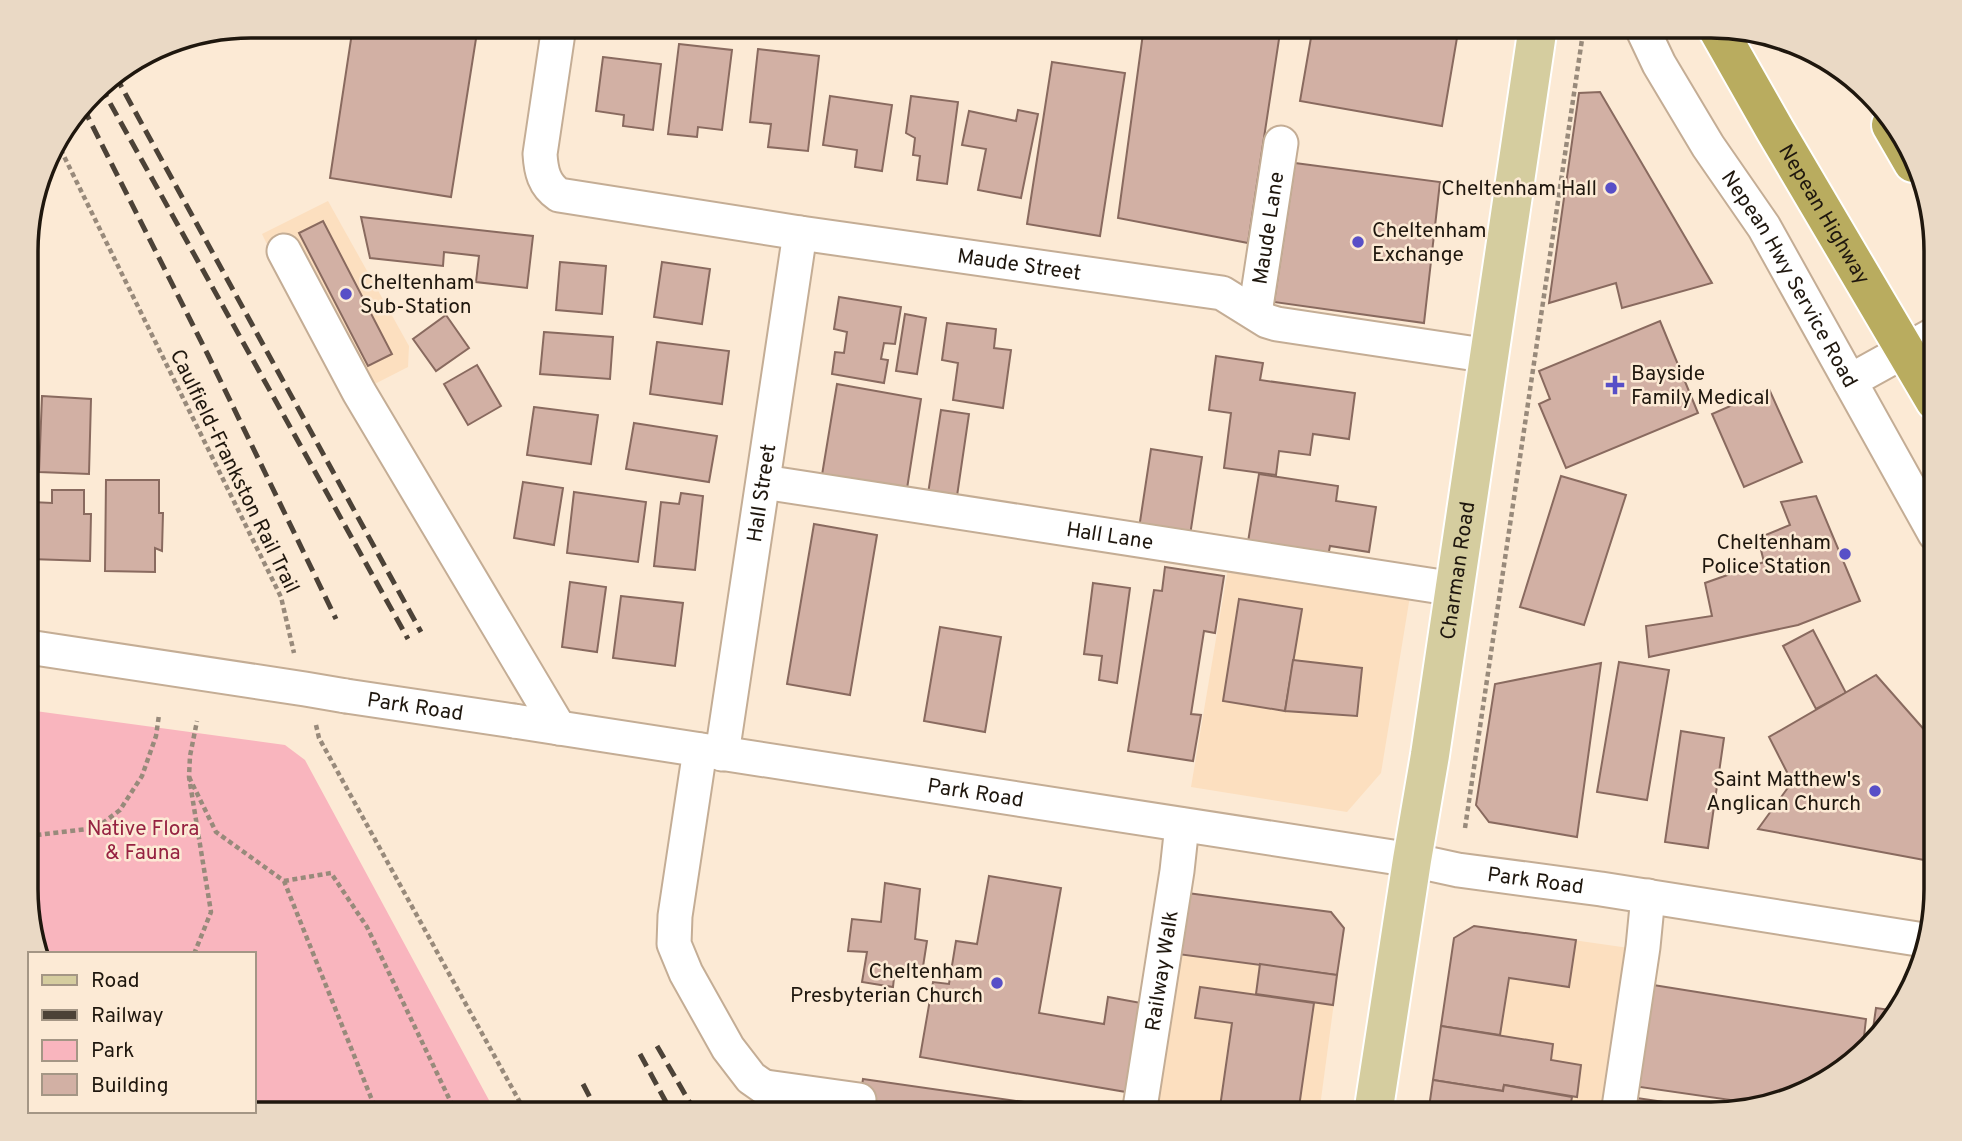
<svg xmlns="http://www.w3.org/2000/svg" width="1962" height="1141" viewBox="0 0 1962 1141" font-family="Overpass,sans-serif">
  <style>
    .built { fill: #fcdfbf }
    .green { fill: #f9b5be }
    .building { fill: #d2b0a4; stroke: #896a5f; stroke-width: 2 }
    .lines { fill: none; stroke-linecap: round; stroke-linejoin: round }
    .minor-casing { stroke: #c4ad95; stroke-width: 37 }
    .major-casing { stroke: #fff; stroke-width: 42 }
    .highway-casing { stroke: #fff; stroke-width: 42 }
    .path { stroke: #988a7b; stroke-width: 4.5; stroke-dasharray: 5 3.5; stroke-linecap: butt }
    .minor { stroke: #fff; stroke-width: 33 }
    .major { stroke: #d5cd9f; stroke-width: 38 }
    .highway { stroke: #b9ac5f; stroke-width: 38 }
    .rail { stroke: #4c4237; stroke-width: 5; stroke-dasharray: 14 7; stroke-linecap: butt }
    .minor-bridge-casing { stroke: #c4ad95; stroke-width: 37; stroke-linecap: butt }
    .minor-bridge { stroke: #fff; stroke-width: 33 }
    .poi-dot { fill: #584fc7; stroke: #fcead5; stroke-width: 2.5 }
    .labels { text-anchor: middle; stroke-width: 5; stroke-linejoin: round; paint-order: stroke }
    .poi-label { font-size: 21px; fill: #1f170e; stroke: #fcead5; text-anchor: end }
    .street-label { font-size: 21px; fill: #1f170e; stroke: #fcead5 }
    .park-label { font-size: 21px; fill: #962241; stroke: #fcead5 }
    .rim { fill: none; stroke: #1f170e; stroke-width: 3.5 }
  </style>
  <rect width="100%" height="100%" fill="#fcead5"/>
  <g class="built">
    <path d="M328 201 409 346 408 367 359 392 342 399 262 234Z"/>
    <path d="M1229 562 1411 590 1381 773 1347 812 1191 787Z"/>
    <path d="M1180 892 1331 912 1344 928 1319 1114H1144Z"/>
    <path d="M1474 926 1636 949 1612 1114H1428L1454 938Z"/>
  </g>
  <path class="green" d="M28 710 285 745 305 760 497 1115H251L238 1111H254V954H41L28 919Z"/>
  <g class="building">
    <path d="M353 26H478L451 197 330 178Z"/>
    <path d="M1089 26H1113L1112 36 1088 33Z"/>
    <path d="M1144 26H1281L1248 243 1118 218Z"/>
    <path d="M1313 26H1459L1442 126 1300 101Z"/>
    <path d="M679 44 732 50 722 130 698 127 697 137 668 134Z"/>
    <path d="M758 49 819 56 808 151 768 147 771 124 750 122Z"/>
    <path d="M603 57 661 64 653 130 623 126 624 115 596 111Z"/>
    <path d="M1052 62 1125 73 1100 236 1027 224Z"/>
    <path d="M1600 92 1712 283 1622 308 1616 283 1549 303 1579 93Z"/>
    <path d="M830 96 892 105 882 171 855 167 857 150 823 145Z"/>
    <path d="M911 96 958 102 947 184 917 180 920 156 913 155 915 138 906 133Z"/>
    <path d="M1018 110 1038 114 1021 198 978 190 986 149 962 145 969 111 1016 121Z"/>
    <path d="M1295 163 1440 182 1424 323 1274 302Z"/>
    <path d="M361 217 533 236 527 288 476 282 479 256 444 252 443 266 370 258Z"/>
    <path d="M323 221 392 354 368 366 299 233Z"/>
    <path d="M560 262 606 266 602 314 556 310Z"/>
    <path d="M662 262 710 269 702 324 654 317Z"/>
    <path d="M839 297 901 307 895 344 884 343 881 359 888 360 884 383 832 374 835 352 844 353 847 332 834 329Z"/>
    <path d="M905 314 926 318 917 374 896 371Z"/>
    <path d="M446 315 469 348 436 371 413 339Z"/>
    <path d="M1660 321 1698 413 1566 468 1539 404 1550 399 1539 371Z"/>
    <path d="M947 323 996 329 994 348 1011 350 1003 408 953 400 958 363 942 360Z"/>
    <path d="M544 332 613 337 610 379 540 374Z"/>
    <path d="M657 342 729 351 722 404 650 394Z"/>
    <path d="M1216 356 1263 363 1260 380 1355 393 1349 439 1313 434 1310 455 1279 451 1276 475 1224 468 1231 413 1209 410Z"/>
    <path d="M477 365 501 406 468 425 444 384Z"/>
    <path d="M837 384 921 399 906 495 821 481Z"/>
    <path d="M1769 389 1802 462 1744 487 1712 414Z"/>
    <path d="M42 396 91 399 89 474 39 472Z"/>
    <path d="M534 407 598 415 591 464 527 455Z"/>
    <path d="M941 410 969 414 956 503 927 500Z"/>
    <path d="M634 423 717 436 709 482 626 469Z"/>
    <path d="M1151 449 1202 457 1189 542 1138 535Z"/>
    <path d="M1259 474 1338 486 1336 501 1376 507 1369 552 1330 546 1327 561 1247 548Z"/>
    <path d="M1561 476 1626 495 1584 625 1520 607Z"/>
    <path d="M106 480H159V513H163L162 551 155 548V572L105 571Z"/>
    <path d="M523 482 563 488 554 545 514 538Z"/>
    <path d="M52 490H84V514H91L90 561 30 559 32 502 52 503Z"/>
    <path d="M574 492 646 502 638 562 567 553Z"/>
    <path d="M681 493 703 496 695 570 654 566 661 502 679 504Z"/>
    <path d="M1816 496 1860 601 1798 625 1649 657 1646 626 1712 616 1705 583 1764 562 1758 538 1790 525 1781 502Z"/>
    <path d="M814 524 877 535 850 695 787 684Z"/>
    <path d="M1165 567 1224 576 1215 633 1204 631 1191 714 1201 715 1193 761 1128 751 1154 590 1162 591Z"/>
    <path d="M570 582 606 587 597 652 562 647Z"/>
    <path d="M1093 583 1130 588 1117 683 1099 680 1102 656 1084 654Z"/>
    <path d="M621 596 683 603 675 666 613 658Z"/>
    <path d="M1239 599 1302 609 1285 711 1223 701Z"/>
    <path d="M940 627 1001 637 985 732 924 721Z"/>
    <path d="M1813 630 1846 693 1816 709 1783 646Z"/>
    <path d="M1293 660 1362 668 1357 716 1285 711Z"/>
    <path d="M1619 662 1669 670 1647 800 1597 792Z"/>
    <path d="M1601 663 1577 837 1489 822 1476 805 1495 684Z"/>
    <path d="M1876 675 1935 742V862L1758 829 1792 782 1769 737Z"/>
    <path d="M1681 731 1724 738 1708 848 1665 842Z"/>
    <path d="M989 876 1061 888 1039 1013 1104 1024 1108 997 1141 1003 1126 1092 920 1057 933 982 949 984 956 941 977 944Z"/>
    <path d="M885 883 920 889 915 939 927 941 922 973 895 969 893 987 862 982 867 952 848 951 852 919 881 922Z"/>
    <path d="M1180 892 1331 912 1344 928 1337 975 1170 953Z"/>
    <path d="M1474 926 1576 940 1569 987 1509 978 1500 1035 1441 1026 1454 938Z"/>
    <path d="M1260 964 1337 975 1333 1005 1256 994Z"/>
    <path d="M1647 984 1866 1019 1863 1045 1824 1084 1758 1104 1633 1086Z"/>
    <path d="M1200 987 1314 1003 1298 1114H1219L1232 1023 1195 1018Z"/>
    <path d="M1876 1008 1897 1011 1872 1036Z"/>
    <path d="M1441 1026 1553 1044 1551 1060 1581 1065 1577 1097 1504 1085 1503 1091 1433 1080Z"/>
    <path d="M863 1079 1108 1114 857 1115Z"/>
    <path d="M1433 1080 1503 1091 1504 1085 1572 1097 1569 1114H1428Z"/>
    <path d="M1630 1097 1732 1112 1725 1114H1628Z"/>
  </g>
  <g class="lines">
    <g class="minor-casing">
      <g id="minor">
        <path id="s1" d="M559 26 540 154C541 171 544 185 559 195L800 233 1222 293 1267 321 1277 324 1490 356"/>
        <path id="s2" d="M1641 26 1659 64 1708 146 1764 227 1935 534"/>
        <path d="M284 251 359 392 559 728"/>
        <path id="s3" d="M1255 313 1281 143"/>
        <path d="M1850 381 1935 334"/>
        <path id="s4" d="M764 482 1455 589"/>
        <path d="M28 647 305 689 346 696"/>
        <path id="s5" d="M514 721 1412 860 1458 870 1601 889 1924 940"/>
        <path d="M700 750 675 916 674 944 686 973 728 1048 751 1078 774 1094 785 1115"/>
        <path id="s6" d="M722 754 800 233"/>
        <path d="M766 1087 859 1100"/>
        <path id="s7" d="M1139 1114 1177 871 1182 825"/>
        <path d="M1618 1114 1643 947 1648 896"/>
      </g>
    </g>
    <g class="major-casing">
      <g id="major">
        <path id="s8" d="M1373 1114 1412 860 1430 755 1538 26"/>
      </g>
    </g>
    <g class="highway-casing">
      <g id="highway">
        <path id="s9" d="M1717 28 1775 130 1935 401"/>
        <path d="M1891 125 1913 163"/>
      </g>
    </g>
    <g class="path">
      <path d="M57 142 281 597 294 653"/>
      <path d="M316 725 319 738 527 1115"/>
      <path d="M189 777 216 832 284 881 378 1115"/>
      <path d="M1465 828 1584 26"/>
      <path d="M28 836 96 828 120 810 142 776 156 736 159 715"/>
      <path d="M284 881 331 873 367 927 457 1115"/>
      <path d="M194 954 211 912 189 777 190 756 197 721"/>
    </g>
    <use href="#minor" class="minor"/>
    <use href="#major" class="major"/>
    <use href="#highway" class="highway"/>
    <g class="rail">
      <path d="M115 75 421 632"/>
      <path d="M100 85 408 639"/>
      <path d="M83 107 208 355 336 619"/>
      <path d="M657 1046 697 1115"/>
      <path d="M640 1054 673 1115"/>
      <path d="M583 1084 599 1115"/>
    </g>
    <g class="minor-bridge-casing">
      <g id="minor-bridge">
        <path id="s10" d="M346 696 514 721"/>
      </g>
    </g>
    <use href="#minor-bridge" class="minor-bridge"/>
  </g>
  <g class="poi-dot">
    <circle cx="1611" cy="188" r="7"/>
    <circle cx="1358" cy="242" r="7"/>
    <circle cx="346" cy="294" r="7"/>
    <path d="M1611.5 374.5h7v7h7v7h-7v7h-7v-7h-7v-7h7z"/>
    <circle cx="1845" cy="554" r="7"/>
    <circle cx="1875" cy="791" r="7"/>
    <circle cx="997" cy="983" r="7"/>
  </g>
  <g class="labels">
    <g class="poi-label">
      <text x="1597" y="195">Cheltenham Hall</text>
      <text x="1372" y="237" text-anchor="start">Cheltenham<tspan x="1372" dy="24">Exchange</tspan></text>
      <text x="360" y="289" text-anchor="start">Cheltenham<tspan x="360" dy="24">Sub-Station</tspan></text>
      <text x="1631" y="380" text-anchor="start">Bayside<tspan x="1631" dy="24">Family Medical</tspan></text>
      <text x="1831" y="549">Cheltenham<tspan x="1831" dy="24">Police Station</tspan></text>
      <text x="1861" y="786">Saint Matthew's<tspan x="1861" dy="24">Anglican Church</tspan></text>
      <text x="983" y="978">Cheltenham<tspan x="983" dy="24">Presbyterian Church</tspan></text>
    </g>
    <g class="street-label">
      <text dy="7" stroke="none"><textPath href="#s9" startOffset="215">Nepean Highway</textPath></text>
      <text dy="7" stroke="none"><textPath href="#s3" startOffset="86">Maude Lane</textPath></text>
      <text dy="7" stroke="none"><textPath href="#s1" startOffset="642">Maude Street</textPath></text>
      <text dy="7" stroke="none"><textPath href="#s2" startOffset="294">Nepean Hwy Service Road</textPath></text>
      <text transform="translate(235 471) rotate(64)" y="7">Caulfield-Frankston Rail Trail</text>
      <text dy="7" stroke="none"><textPath href="#s6" startOffset="264">Hall Street</textPath></text>
      <text dy="7" stroke="none"><textPath href="#s4" startOffset="350">Hall Lane</textPath></text>
      <text dy="7" stroke="none"><textPath href="#s8" startOffset="550">Charman Road</textPath></text>
      <text dy="7" stroke="none"><textPath href="#s10" startOffset="70">Park Road</textPath></text>
      <text dy="7" stroke="none"><textPath href="#s5" startOffset="467">Park Road</textPath></text>
      <text dy="7" stroke="none"><textPath href="#s5" startOffset="1034">Park Road</textPath></text>
      <text dy="7" stroke="none"><textPath href="#s7" startOffset="145">Railway Walk</textPath></text>
    </g>
    <g class="park-label">
      <text x="143" y="835">Native Flora<tspan x="143" dy="24">&amp; Fauna</tspan></text>
    </g>
  </g>
  <path d="M0 0H1962V1141H0ZM251 38H1711A213 213 0 0 1 1924 251V889A213 213 0 0 1 1711 1102H251A213 213 0 0 1 38 889V251A213 213 0 0 1 251 38Z" fill="#ead9c5" fill-rule="evenodd"/>
  <path class="rim" d="M251 38H1711A213 213 0 0 1 1924 251V889A213 213 0 0 1 1711 1102H251A213 213 0 0 1 38 889V251A213 213 0 0 1 251 38Z"/>
  <rect x="28" y="952" width="228" height="161" fill="#fcead5" stroke="#a49685" stroke-width="2"/>
  <rect x="42" y="975" width="35" height="10" fill="#d5cd9f" stroke="#a49685" stroke-width="2"/>
  <text x="91" y="987" font-size="21" fill="#1f170e">Road</text>
  <rect x="42" y="1010" width="35" height="10" fill="#4c4237" stroke="#a49685" stroke-width="2"/>
  <text x="91" y="1022" font-size="21" fill="#1f170e">Railway</text>
  <rect x="42" y="1040" width="35" height="21" fill="#f9b5be" stroke="#a49685" stroke-width="2"/>
  <text x="91" y="1057" font-size="21" fill="#1f170e">Park</text>
  <rect x="42" y="1074" width="35" height="21" fill="#d2b0a4" stroke="#a49685" stroke-width="2"/>
  <text x="91" y="1092" font-size="21" fill="#1f170e">Building</text>
</svg>
